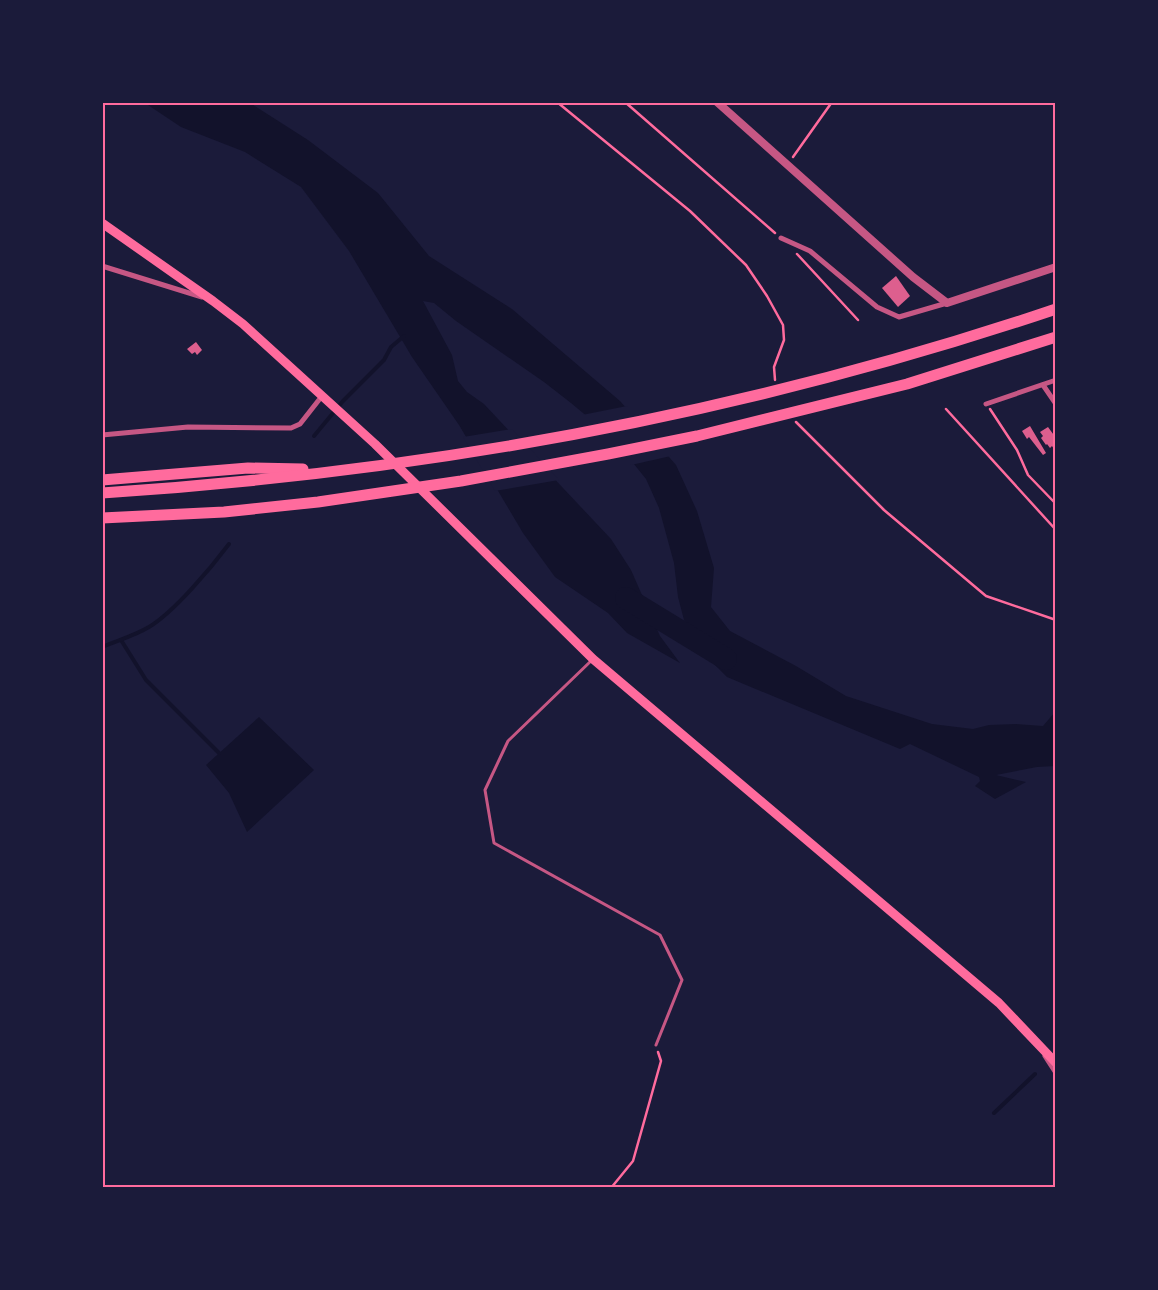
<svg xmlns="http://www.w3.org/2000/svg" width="1158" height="1290" viewBox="0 0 1158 1290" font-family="'Work Sans',sans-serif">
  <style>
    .water { fill: #12122b }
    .pier { fill: #1b1b3a }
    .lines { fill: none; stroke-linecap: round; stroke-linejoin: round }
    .stream { stroke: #12122b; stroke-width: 4 }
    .river { stroke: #12122b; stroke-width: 22 }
    .building { fill: #dd5f8e }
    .path { stroke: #ff6b9d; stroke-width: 2.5 }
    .service { stroke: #c65784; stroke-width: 3 }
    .minor { stroke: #c65784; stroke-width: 5 }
    .tertiary { stroke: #c65784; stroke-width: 8 }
    .secondary { stroke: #ff6b9d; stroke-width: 9 }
    .motorway { stroke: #ff6b9d; stroke-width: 11 }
    .neatline { fill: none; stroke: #ff6b9d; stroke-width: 2 }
  </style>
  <rect width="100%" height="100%" fill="#1b1b3a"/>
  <g class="water">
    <path d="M145 103H250L308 140 378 193 429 256 512 309 620 401 676 465 697 511 714 568 711 607 730 631 796 666 846 696 932 724 973 729 989 725 1016 724 1043 726 1055 712V766L1037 767 996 775 1026 782 995 799 975 786 980 781 979 777 910 744 900 749 727 677 712 662 684 620 678 597 674 563 659 508 646 479 613 438 571 403 544 382 456 321 434 303 423 301 452 355 458 381 467 392 484 404 611 539 631 570 660 636 680 663 627 633 608 613 555 577 523 533 459 425 412 357 349 251 301 187 245 152 181 127Z"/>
    <path d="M259 717 314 770 247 832 229 793 206 765Z"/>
  </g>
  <g class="pier">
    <path d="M627 406 671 456 631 465 611 440 582 415Z"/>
    <path d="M512 429 559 480 495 491 463 437Z"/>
  </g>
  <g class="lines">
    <g class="stream">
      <path d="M314 436 343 401 384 360 391 347 404 336"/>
      <path d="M121 640 146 680 219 753"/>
      <path d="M102 647C118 640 134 636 149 627 174 612 211 568 229 544"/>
      <path d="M994 1113 1035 1074"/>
    </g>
    <path class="river" d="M626 598 726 659"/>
  </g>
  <g class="building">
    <path d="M896 276 910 296 898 307 882 288Z"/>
    <path d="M196 342 202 350 197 355 195 352 192 354 187 349Z"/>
    <path d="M1030 426 1046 453 1043 455 1029 437 1027 439 1022 431Z"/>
    <path d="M1048 427 1056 438V447L1054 449 1052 446 1050 448 1047 444 1046 445 1041 438 1043 436 1040 432Z"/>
  </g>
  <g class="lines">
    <g class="path">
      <path d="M557 102 690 211 746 265 767 296 783 325 784 340 774 367 775 380"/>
      <path d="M625 102 775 233"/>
      <path d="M793 157 832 102"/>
      <path d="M797 254 858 320"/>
      <path d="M946 409 1056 530"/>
      <path d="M990 409 1017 450 1028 475 1056 504"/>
      <path d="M796 422 884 510 986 596 1056 620"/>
      <path d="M611 1188 633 1161 661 1061 658 1052"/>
    </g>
    <path class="service" d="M592 660 508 741 485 790 494 843 660 935 682 980 656 1045"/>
    <g class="minor">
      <path d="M781 238 810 251 877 307 899 317 947 303"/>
      <path d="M102 266 202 297"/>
      <path d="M1043 385 1056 404"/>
      <path d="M986 404 1056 380"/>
      <path d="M102 435 188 427 291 428 300 424 322 396"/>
      <path d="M1045 1056 1056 1073"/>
    </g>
    <path class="tertiary" d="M717 102 913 277 947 303 1056 267"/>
    <path class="secondary" d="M102 223 213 301 243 324 375 444 593 659 999 1003 1056 1063"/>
    <g class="motorway">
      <path d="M102 480 248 468 303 469"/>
      <path d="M102 493C426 472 748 413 1056 309"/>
      <path d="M102 518 224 512 318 502 461 481 608 454 697 436 907 384 1056 337"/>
    </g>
  </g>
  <rect width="1158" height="1290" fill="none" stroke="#1b1b3a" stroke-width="208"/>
  <rect x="104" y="104" width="950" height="1082" class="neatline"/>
</svg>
